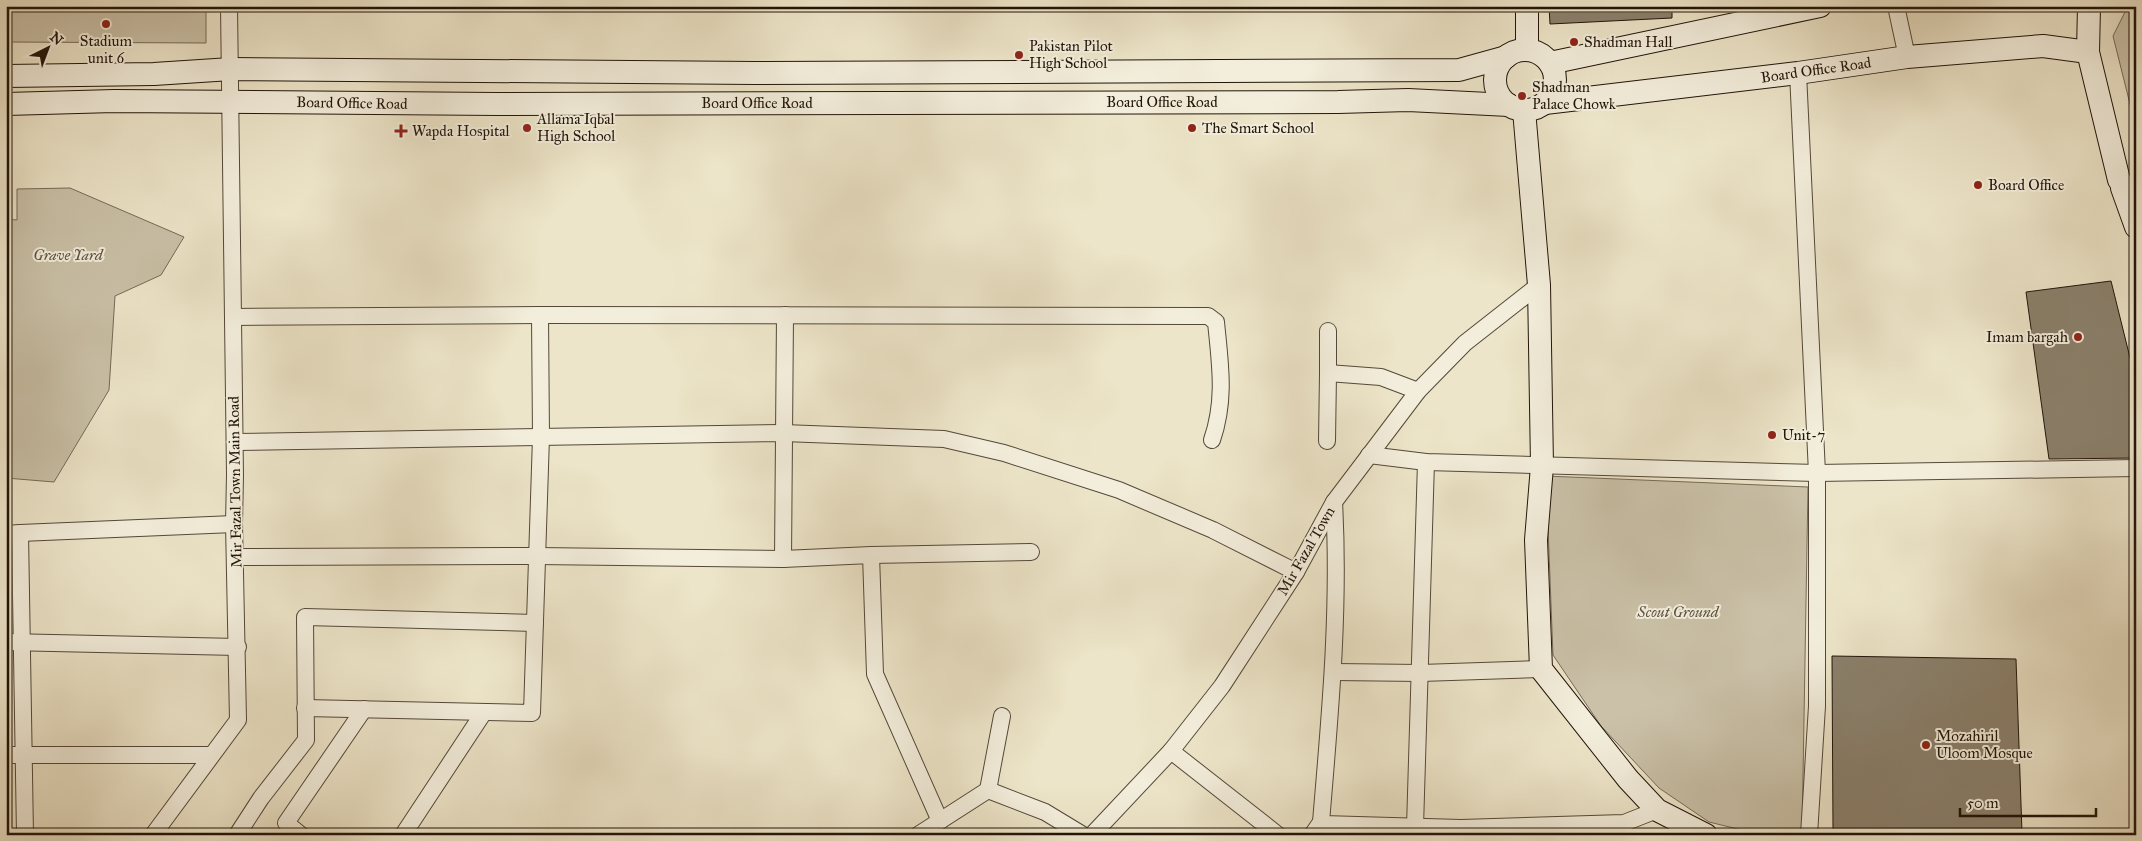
<svg xmlns="http://www.w3.org/2000/svg" width="2142" height="841" viewBox="0 0 2142 841" font-family="'IM FELL Great Primer',serif">
  <style>
    .green { fill: #cac1a8; stroke: #766a58 }
    .building { fill: #8b816d; stroke: #211409 }
    .lines { fill: none; stroke-linecap: round; stroke-linejoin: round }
    .street-casing { stroke: #544839; stroke-width: 18 }
    .secondary-casing { stroke: #211409; stroke-width: 24 }
    .street { stroke: #f3eedc; stroke-width: 16 }
    .secondary { stroke: #f3eedc; stroke-width: 22 }
    .poi-dot { fill: #8f2418; stroke: #f3eedc; stroke-width: 2 }
    .labels { text-anchor: middle; stroke-width: 4; stroke-linejoin: round; paint-order: stroke }
    .poi-label { font-size: 15px; fill: #211409; stroke: #f3eedc; text-anchor: start }
    .street-label { font-size: 15px; fill: #211409; stroke: #f3eedc }
    .park-label { font-size: 15px; font-style: italic; fill: #5c5141; stroke: #f3eedc }
  </style>
  <rect width="100%" height="100%" fill="#ede5c9"/>
  <filter id="stains"><feTurbulence type="fractalNoise" baseFrequency=".004" numOctaves="4"/><feColorMatrix values="0 0 0 0 .2 0 0 0 0 .09 0 0 0 0 .02 0 0 0 .5 -.17"/></filter>
  <radialGradient id="worn" r=".72"><stop offset=".6" stop-color="#630" stop-opacity="0"/><stop offset="1" stop-color="#630" stop-opacity=".3"/></radialGradient>
  <g class="green">
    <path d="M6 6H206V43L6 42Z"/>
    <path d="M2130 6H2136V128L2113 36 2126 10Z"/>
    <path d="M70 188 184 237 161 275 115 296 109 390 54 482 6 478V219L17 220V189Z"/>
    <path d="M1546 476 1808 487 1802 835H1762L1709 822 1659 788 1601 726 1553 655Z"/>
  </g>
  <g class="building">
    <path d="M1549 6H1672V18L1550 24Z"/>
    <path d="M2111 281 2136 382V458L2049 459 2026 292Z"/>
    <path d="M1832 656 2016 659 2022 833 1833 830Z"/>
  </g>
  <g class="lines">
    <g class="street-casing">
      <g id="street">
        <path d="M1896 6 1907 57"/>
        <path d="M1798 73 1817 473V706L1809 835"/>
        <path d="M785 315 783 559 871 555 875 674 940 821"/>
        <path d="M233 317 540 315 1208 316 1216 322C1220 364 1226 399 1212 440"/>
        <path d="M1328 331V373"/>
        <path d="M1327 441 1328 373 1381 377 1418 391"/>
        <path d="M235 442 783 433 944 439 1004 453 1119 490 1213 530 1296 572"/>
        <path d="M1369 455 1426 462 1817 473 2136 468"/>
        <path d="M1334 502C1340 609 1330 715 1321 822L1323 824 1461 828 1624 823 1657 810"/>
        <path d="M20 533 234 524"/>
        <path d="M6 534 20 533 25 835"/>
        <path d="M871 555 1031 552"/>
        <path d="M236 557 537 556 783 559"/>
        <path d="M6 642 238 647"/>
        <path d="M1334 672 1421 673 1541 669"/>
        <path d="M305 708 532 713 541 437 540 315"/>
        <path d="M1171 751 1278 835"/>
        <path d="M6 755H211"/>
        <path d="M988 790 1002 716"/>
        <path d="M1415 827 1426 462"/>
        <path d="M153 835 238 720 234 524 235 475 229 6"/>
        <path d="M237 835 261 798 306 740 305 617 535 623"/>
        <path d="M301 835 286 823 364 709"/>
        <path d="M403 835 484 712"/>
        <path d="M918 835 988 790 1045 812 1083 835"/>
        <path d="M1092 835 1171 751 1222 686 1296 572 1334 502 1418 391 1465 343 1539 285"/>
        <path d="M1312 835 1321 822"/>
      </g>
    </g>
    <g class="secondary-casing">
      <g id="secondary">
        <path d="M1527 6V50"/>
        <path d="M2089 6 2088 52 2119 180 2136 202"/>
        <circle cx="1525" cy="80" r="30"/>
        <path d="M1550 63 1820 6"/>
        <path d="M6 76 154 74 231 69 755 73 1459 70 1506 57"/>
        <path d="M1545 103 1798 73 1907 57 2043 46 2088 52"/>
        <path d="M6 104 114 101 497 104 1338 102 1408 100 1509 105"/>
        <path d="M1524 110 1539 285 1542 466 1536 540 1541 669 1628 779 1657 810 1706 835"/>
        <path d="M2122 188 2136 227"/>
      </g>
    </g>
    <use href="#street" class="street"/>
    <use href="#secondary" class="secondary"/>
  </g>
  <g class="poi-dot">
    <circle cx="106" cy="24" r="5"/>
    <circle cx="1574" cy="42" r="5"/>
    <circle cx="1019" cy="55" r="5"/>
    <circle cx="1522" cy="96" r="5"/>
    <circle cx="527" cy="128" r="5"/>
    <circle cx="1192" cy="128" r="5"/>
    <path d="M398.5 123.5h5v5h5v5h-5v5h-5v-5h-5v-5h5z"/>
    <circle cx="1978" cy="185" r="5"/>
    <circle cx="2078" cy="337" r="5"/>
    <circle cx="1772" cy="435" r="5"/>
    <circle cx="1926" cy="745" r="5"/>
  </g>
  <g class="labels">
    <g class="poi-label">
      <text x="106" y="46" text-anchor="middle">Stadium<tspan x="106" dy="17">unit 6</tspan></text>
      <text x="1584" y="47">Shadman Hall</text>
      <text x="1029" y="51">Pakistan Pilot<tspan x="1029" dy="17">High School</tspan></text>
      <text x="1532" y="92">Shadman<tspan x="1532" dy="17">Palace Chowk</tspan></text>
      <text x="537" y="124">Allama Iqbal<tspan x="537" dy="17">High School</tspan></text>
      <text x="1202" y="133">The Smart School</text>
      <text x="412" y="136">Wapda Hospital</text>
      <text x="1988" y="190">Board Office</text>
      <text x="2068" y="342" text-anchor="end">Imam bargah</text>
      <text x="1782" y="440">Unit-7</text>
      <text x="1936" y="741">Mozahiril<tspan x="1936" dy="17">Uloom Mosque</tspan></text>
    </g>
    <g class="street-label">
      <text transform="translate(1816 70) rotate(-8)" y="5">Board Office Road</text>
      <text x="1162" y="107">Board Office Road</text>
      <text transform="translate(352 103) rotate(1)" y="5">Board Office Road</text>
      <text x="757" y="108">Board Office Road</text>
      <text transform="translate(235 482) rotate(-91)" y="5">Mir Fazal Town Main Road</text>
      <text transform="translate(1306 551) rotate(-60)" y="5">Mir Fazal Town</text>
    </g>
    <g class="park-label">
      <text x="68" y="260">Grave Yard</text>
      <text x="1678" y="617">Scout Ground</text>
    </g>
  </g>
  <rect width="2142" height="841" fill="none" stroke="#ede5c9" stroke-width="25"/>
  <rect x="8" y="8" width="2127" height="826" fill="none" stroke="#211409" stroke-width="2.5"/>
  <rect x="12" y="12" width="2117" height="816" fill="none" stroke="#211409"/>
  <g transform="translate(48 48) rotate(42)" stroke="#f3eedc" stroke-width="4" paint-order="stroke">
  <path d="M0-4L9 19L0 12L-9 19Z" fill="#211409"/>
  <text y="-8" font-size="14" font-weight="bold" text-anchor="middle" fill="#211409">N</text>
  </g>
  <path d="M1960 808v8h136v-8" fill="none" stroke="#211409" stroke-width="2.5"/>
  <text x="1967" y="808" font-size="15" fill="#211409" stroke="#f3eedc" stroke-width="4" paint-order="stroke">50 m</text>
  <rect width="100%" height="100%" filter="url(#stains)"/>
  <rect width="100%" height="100%" fill="url(#worn)"/>
</svg>
